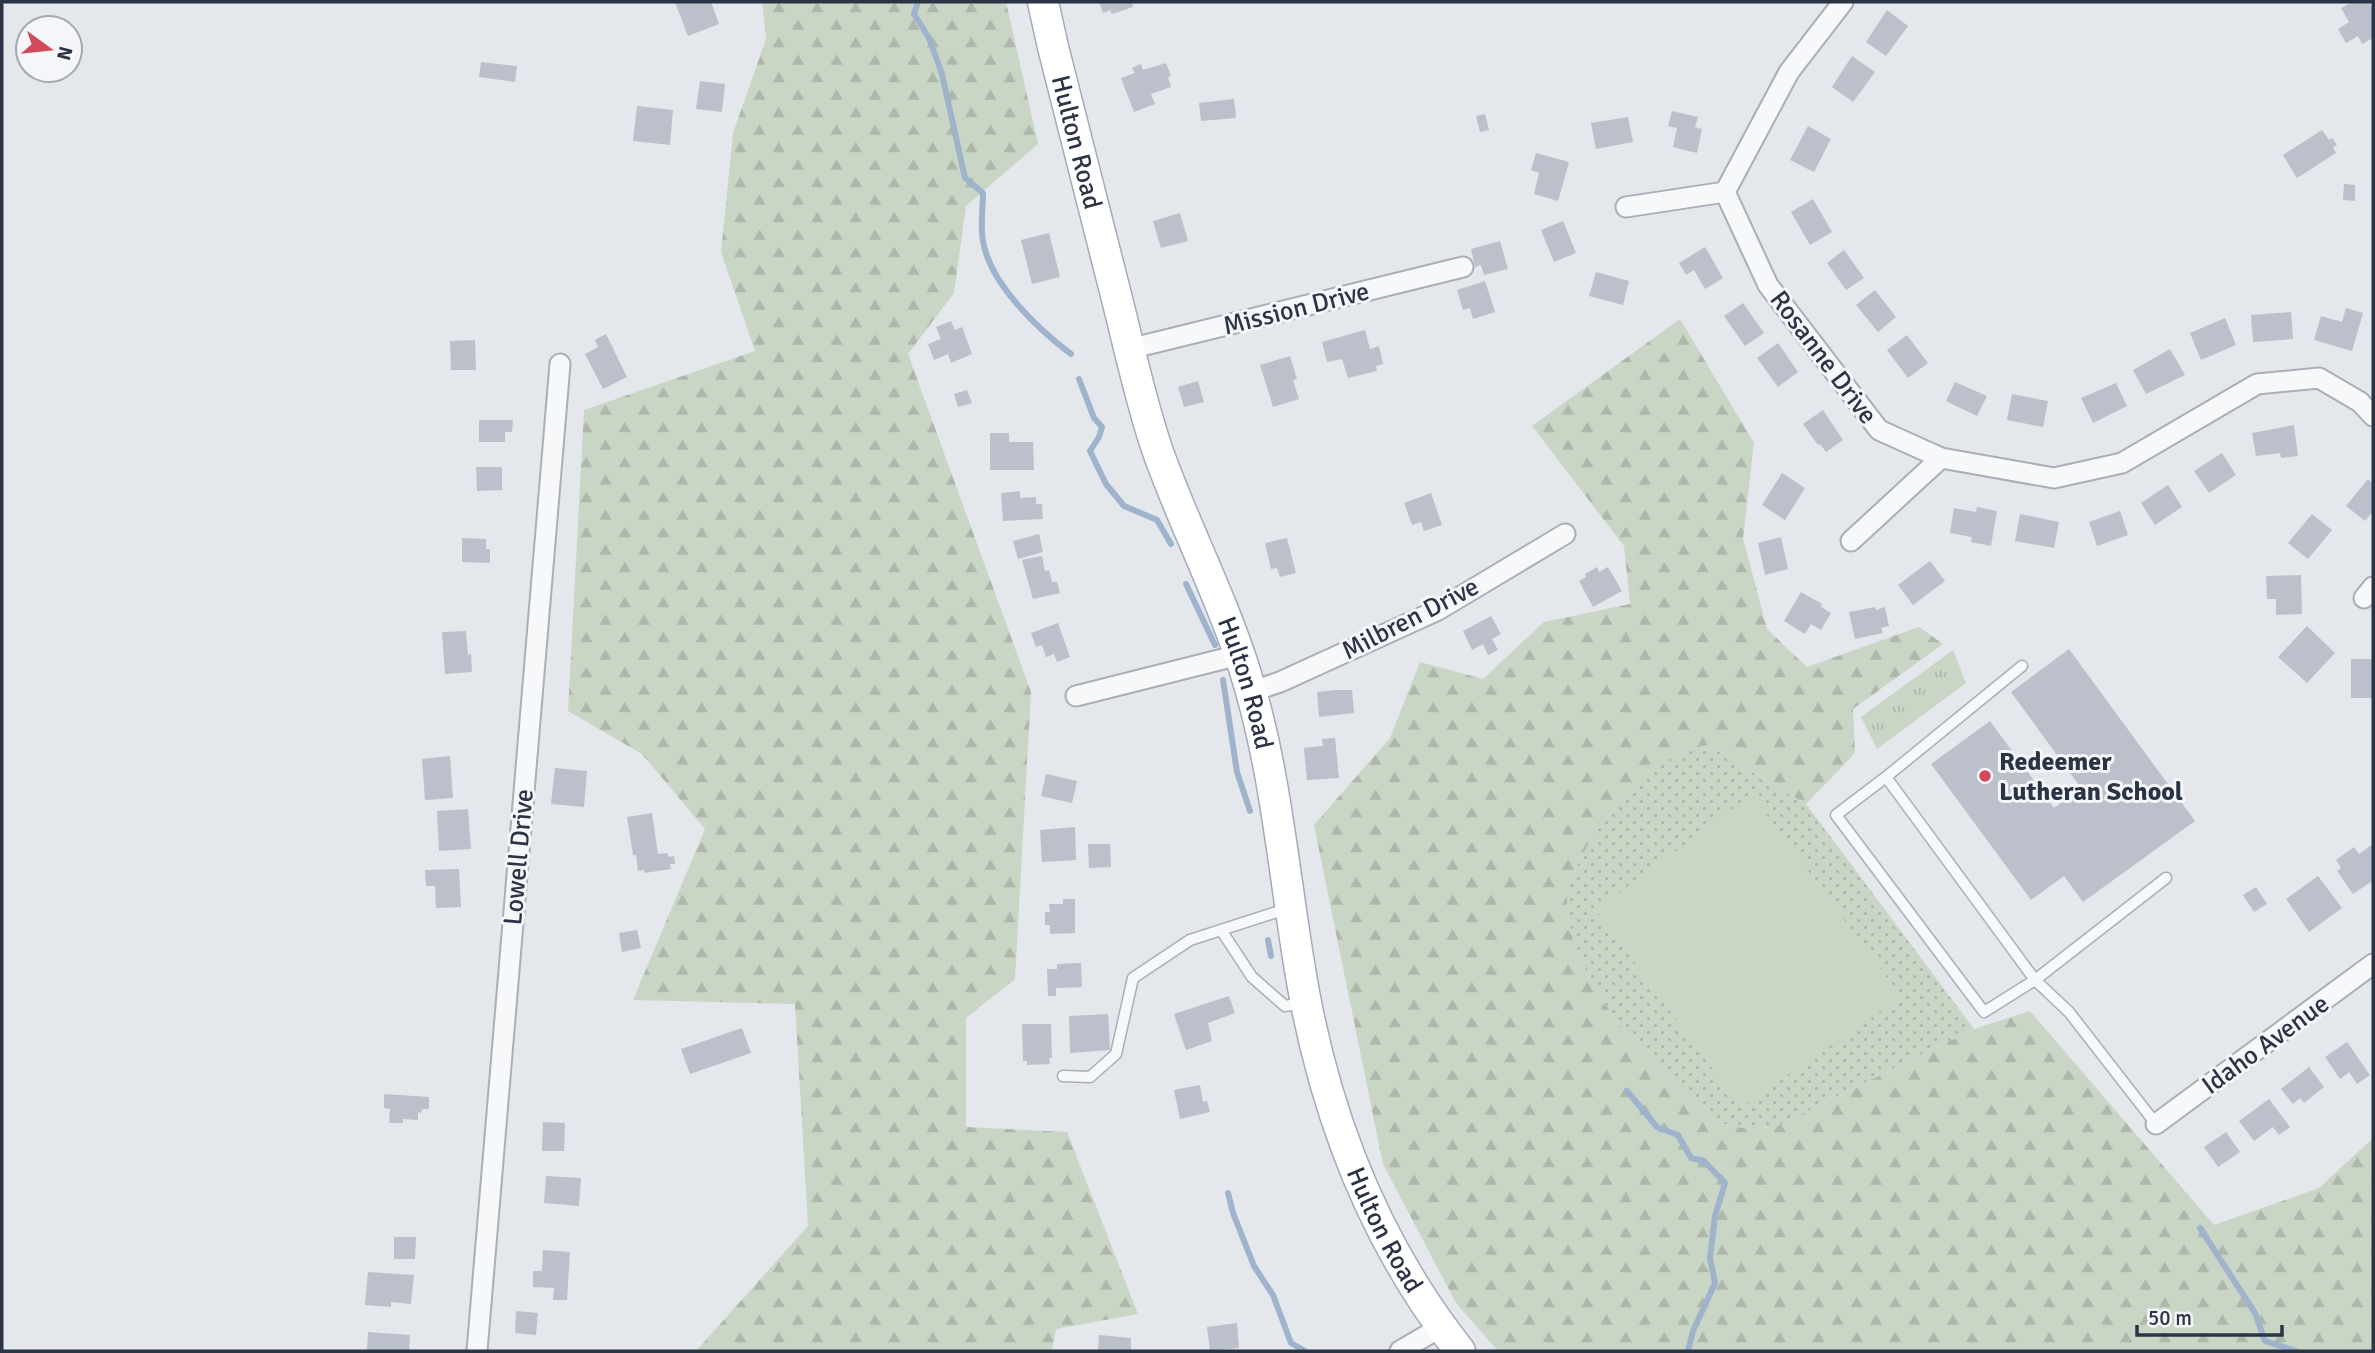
<svg xmlns="http://www.w3.org/2000/svg" width="2375" height="1353" viewBox="0 0 2375 1353" font-family="Signika,sans-serif">
  <style>
    .grass { fill: url(#grass-dots) }
    .forest { fill: url(#forest-firs) }
    .park { fill: url(#park-tufts) }
    .pitch { fill: #c9d6c5 }
    .lines { fill: none; stroke-linecap: round; stroke-linejoin: round }
    .stream { stroke: #9fb4cc; stroke-width: 6 }
    .building { fill: #bbc0ca }
    .lane-casing { stroke: #a9aeb7; stroke-width: 13 }
    .street-casing { stroke: #a9aeb7; stroke-width: 23 }
    .primary-casing { stroke: #a3abb8; stroke-width: 33 }
    .lane { stroke: #f7f8fa; stroke-width: 10 }
    .street { stroke: #f7f8fa; stroke-width: 19 }
    .primary { stroke: #fff; stroke-width: 30 }
    .poi-dot { fill: #d1495b; stroke: #f4f6f9; stroke-width: 2.5 }
    .labels { text-anchor: middle; stroke-width: 6; stroke-linejoin: round; paint-order: stroke }
    .street-label { font-size: 26px; fill: #2b3445; stroke: #f4f6f9 }
    .poi-label { font-size: 26px; font-weight: bold; fill: #2b3445; stroke: #f4f6f9; text-anchor: start }
  </style>
  <defs>
    <pattern id="grass-dots" width="8" height="8" patternUnits="userSpaceOnUse" patternTransform="scale(1.75)"><rect width="8" height="8" fill="#c9d6c5"/><path d="M2 2h.1M6 6h.1" fill="none" stroke="#adb8ab" stroke-width="1.8" stroke-linecap="round"/></pattern>
    <pattern id="forest-firs" width="22" height="20" patternUnits="userSpaceOnUse" patternTransform="scale(1.75)"><rect width="22" height="20" fill="#c9d6c5"/><path d="M5 1l3.5 6h-7zM16 11l3.5 6h-7z" fill="#adb8ab"/></pattern>
    <pattern id="park-tufts" width="24" height="20" patternUnits="userSpaceOnUse" patternTransform="scale(1.75)"><rect width="24" height="20" fill="#c9d6c5"/><path d="M3 7l-1-3M5 7V3M7 7l1-3M15 17l-1-3M17 17v-4M19 17l1-3" fill="none" stroke="#adb8ab"/></pattern>
  </defs>
  <rect width="100%" height="100%" fill="#e4e7ec"/>
  <path class="grass" d="M1708 745 1806 804 1974 1029 1777 1126C1752 1130 1728 1130 1706 1115 1696 1108 1688 1097 1679 1089 1632 1044 1572 975 1567 908 1564 873 1604 816 1628 793 1651 770 1674 750 1708 745Z"/>
  <g class="forest">
    <path d="M762 2H1006L1038 144 966 206 954 293 908 354 1031 692 1015 979 966 1018V1127L1067 1132 1138 1314 1056 1329 1052 1351H696L808 1226 795 1004 633 1000 705 829 642 754 568 711 584 410 755 351 721 252 733 133 766 39Z"/>
    <path d="M1680 319 1754 443 1743 538 1767 629 1807 667 1919 627 1943 644 1853 709 1855 753 1806 804 1708 745C1675 750 1651 771 1628 793 1604 816 1564 873 1567 908 1572 975 1632 1044 1679 1089 1688 1097 1696 1108 1706 1115 1728 1130 1752 1130 1777 1126L1974 1029 2030 1011 2214 1225 2319 1188 2373 1138V1351H1498L1456 1303 1383 1164 1314 825 1390 738 1420 662 1483 679 1544 622 1630 604 1624 546 1532 426Z"/>
  </g>
  <path class="park" d="M1953 650 1966 683 1877 749 1861 717Z"/>
  <path class="pitch" d="M1752 795 1901 997 1741 1107 1596 910Z"/>
  <g class="lines">
    <g class="stream">
      <path d="M918 2 914 14 929 38 942 74 965 178 983 193C983 208 980 226 983 241 990 284 1038 329 1071 354"/>
      <path d="M1079 379 1094 418 1102 427 1099 437 1090 451 1106 484 1124 506 1157 520 1171 544"/>
      <path d="M1186 584 1215 645"/>
      <path d="M1223 680 1237 772 1250 811"/>
      <path d="M1268 940 1271 956"/>
      <path d="M1627 1091 1657 1127 1678 1135 1691 1158 1704 1161 1725 1183 1715 1216 1710 1258 1715 1283 1693 1331 1688 1351"/>
      <path d="M1228 1193 1233 1213 1254 1266 1273 1295 1291 1343 1305 1351"/>
      <path d="M2200 1228 2255 1313 2265 1341 2296 1351"/>
    </g>
  </g>
  <g class="building">
    <path d="M675 2H711L719 24 688 36Z"/>
    <path d="M1099 2H1132L1133 7 1112 14 1110 10 1103 13Z"/>
    <path d="M2353 2H2369L2373 9V38L2362 44 2358 36 2346 43 2338 29 2349 22 2341 8Z"/>
    <path d="M1887 10 1908 26 1886 56 1866 42Z"/>
    <path d="M1852 56 1875 72 1853 102 1832 87Z"/>
    <path d="M481 62 517 66 515 82 479 77Z"/>
    <path d="M1166 63 1171 76 1168 77 1171 87 1151 94 1155 104 1134 112 1121 78 1135 73 1132 68 1141 64 1143 70Z"/>
    <path d="M700 81 725 84 722 112 696 109Z"/>
    <path d="M1234 99 1236 118 1201 121 1199 103Z"/>
    <path d="M637 106 673 110 670 145 633 141Z"/>
    <path d="M1672 111 1698 117 1695 127 1702 129 1697 153 1673 147 1677 128 1668 126Z"/>
    <path d="M1485 114 1489 130 1480 132 1476 116Z"/>
    <path d="M1628 117 1633 142 1596 149 1591 123Z"/>
    <path d="M1808 126 1831 139 1814 172 1790 160Z"/>
    <path d="M2322 130 2329 140 2332 138 2337 145 2333 147 2336 153 2297 178 2283 155Z"/>
    <path d="M1536 153 1569 162 1558 201 1534 194 1539 173 1531 170Z"/>
    <path d="M2344 184 2355 185V201L2343 200Z"/>
    <path d="M1813 199 1832 232 1810 245 1791 212Z"/>
    <path d="M1180 213 1188 241 1161 248 1153 221Z"/>
    <path d="M1563 221 1576 253 1554 262 1541 230Z"/>
    <path d="M1049 233 1060 277 1032 284 1021 240Z"/>
    <path d="M1500 241 1508 269 1484 275 1481 265 1475 267 1471 249Z"/>
    <path d="M1705 247 1723 278 1705 289 1694 270 1686 275 1679 263Z"/>
    <path d="M1844 250 1864 278 1846 290 1827 263Z"/>
    <path d="M1596 272 1629 281 1623 305 1589 296Z"/>
    <path d="M1485 281 1495 312 1473 319 1470 308 1463 310 1457 290Z"/>
    <path d="M1875 290 1896 317 1878 332 1856 305Z"/>
    <path d="M1743 303 1764 333 1745 346 1724 316Z"/>
    <path d="M2346 308 2363 313 2352 351 2314 340 2321 316 2342 322Z"/>
    <path d="M2291 312 2293 339 2253 342 2251 315Z"/>
    <path d="M2225 318 2236 345 2201 360 2190 333Z"/>
    <path d="M951 321 955 330 962 327 972 354 951 363 948 354 934 360 928 344 941 339 936 327Z"/>
    <path d="M1365 330 1370 349 1379 346 1383 364 1376 366 1377 371 1348 378 1342 359 1327 362 1322 342Z"/>
    <path d="M606 334 627 377 603 389 585 354 598 347 595 340Z"/>
    <path d="M1907 335 1928 363 1908 378 1887 350Z"/>
    <path d="M475 340 476 370H451L450 341Z"/>
    <path d="M1778 343 1798 372 1778 387 1757 358Z"/>
    <path d="M2170 349 2185 375 2146 394 2133 370Z"/>
    <path d="M1290 356 1297 379 1293 380 1299 399 1273 407 1260 365Z"/>
    <path d="M1198 381 1204 402 1184 407 1178 387Z"/>
    <path d="M1955 382 1987 396 1977 416 1946 401Z"/>
    <path d="M2116 383 2127 406 2093 423 2081 398Z"/>
    <path d="M967 390 972 403 958 407 954 394Z"/>
    <path d="M2012 394 2048 401 2043 427 2007 420Z"/>
    <path d="M1823 410 1843 440 1826 452 1820 444 1818 445 1803 424Z"/>
    <path d="M479 420H513L512 432H505V442H479Z"/>
    <path d="M2294 425 2298 456 2281 458 2280 453 2256 456 2252 433Z"/>
    <path d="M990 433H1009V442H1033L1034 470H990Z"/>
    <path d="M2222 453 2236 475 2209 493 2194 471Z"/>
    <path d="M476 467H502V490L477 491Z"/>
    <path d="M1782 473 1805 488 1785 520 1762 505Z"/>
    <path d="M2368 479 2373 484V511L2365 521 2346 506Z"/>
    <path d="M2168 485 2182 507 2155 525 2141 503Z"/>
    <path d="M1020 491V498L1036 497V504H1042L1043 519 1003 521 1001 493Z"/>
    <path d="M1431 493 1442 525 1424 531 1421 522 1412 525 1404 503Z"/>
    <path d="M1977 507 1997 511 1991 546 1971 542 1972 537 1950 533 1954 508 1976 512Z"/>
    <path d="M2120 511 2128 535 2097 546 2089 522Z"/>
    <path d="M2020 514 2059 522 2054 548 2015 541Z"/>
    <path d="M2312 514 2332 530 2308 559 2288 543Z"/>
    <path d="M1039 534 1043 552 1018 559 1013 541Z"/>
    <path d="M1781 537 1788 569 1765 575 1758 543Z"/>
    <path d="M462 538 486 539V549H490V563L462 562Z"/>
    <path d="M1287 538 1296 573 1280 577 1277 568 1271 569 1265 543Z"/>
    <path d="M1042 556 1045 571 1049 570 1052 582H1057L1060 593 1033 599 1022 560Z"/>
    <path d="M1930 561 1945 581 1913 605 1898 585Z"/>
    <path d="M1597 567 1599 572 1608 567 1622 591 1593 607 1579 581 1586 577 1585 574Z"/>
    <path d="M2301 575 2302 614 2276 615V599H2267L2266 576Z"/>
    <path d="M1801 592 1822 604 1821 607 1831 613 1821 630 1811 624 1805 634 1784 621Z"/>
    <path d="M1875 607 1876 610 1885 607 1889 626 1881 628 1883 633 1855 639 1849 612Z"/>
    <path d="M1491 616 1501 634 1492 639 1498 650 1488 655 1483 644 1472 650 1463 631Z"/>
    <path d="M1058 623 1070 657 1057 662 1054 654 1046 657 1042 645 1036 647 1031 633Z"/>
    <path d="M2307 626 2335 653 2307 683 2278 657Z"/>
    <path d="M466 631 468 655 471 654 472 672 445 674 442 632Z"/>
    <path d="M2069 649 2195 821 2083 902 2064 876 2031 900 1931 764 1990 721 2054 808 2081 788 2011 692Z"/>
    <rect x="2351" y="659" width="22" height="39"/>
    <path d="M1335 690H1352L1354 713 1319 717 1317 692Z"/>
    <path d="M1335 738 1339 778 1307 780 1304 748 1323 746 1322 739Z"/>
    <path d="M450 756 453 798 425 800 422 759Z"/>
    <path d="M555 768 587 771 584 807 551 804Z"/>
    <path d="M1046 774 1077 781 1072 803 1041 796Z"/>
    <path d="M468 809 471 849 439 851 437 811Z"/>
    <path d="M652 813 658 854 668 853V857L674 856 675 864H670L671 869 645 873 644 870 638 871 636 855H633L627 817Z"/>
    <path d="M1075 827 1076 860 1042 862 1040 830Z"/>
    <path d="M1088 844H1110L1111 867 1089 868Z"/>
    <path d="M2373 844V883L2372 881 2353 894 2337 871 2341 868 2336 860 2354 847 2359 854Z"/>
    <path d="M459 869 461 907 436 908 435 886H426L425 870Z"/>
    <path d="M2318 876 2342 908 2309 932 2286 899Z"/>
    <path d="M2256 887 2267 904 2254 912 2243 895Z"/>
    <path d="M1063 899H1075V933L1050 934V925H1045V912H1050L1049 904H1063Z"/>
    <path d="M637 930 641 948 622 952 619 933Z"/>
    <path d="M1081 963 1082 987 1056 988V996H1048L1047 969H1057V964Z"/>
    <path d="M1229 996 1235 1013 1208 1023 1212 1041 1186 1050 1174 1014Z"/>
    <path d="M1108 1014 1110 1050 1070 1053 1069 1016Z"/>
    <path d="M1022 1024H1051L1052 1058H1049L1050 1064 1027 1065V1061H1023Z"/>
    <path d="M742 1028 751 1053 690 1074 681 1049Z"/>
    <path d="M2347 1042 2370 1075 2357 1084 2349 1072 2340 1079 2325 1057Z"/>
    <path d="M2309 1067 2324 1087 2304 1103 2300 1098 2293 1104 2281 1089Z"/>
    <path d="M1200 1085 1203 1102 1207 1101 1210 1112 1180 1119 1174 1090Z"/>
    <path d="M384 1094 429 1097V1109H422L421 1113 418 1112V1120L403 1119V1123H389L390 1109 384 1108Z"/>
    <path d="M2269 1099 2290 1127 2279 1135 2273 1127 2254 1141 2239 1121Z"/>
    <path d="M543 1122 565 1123 564 1151H542Z"/>
    <path d="M2226 1132 2240 1152 2218 1167 2204 1147Z"/>
    <path d="M546 1176 581 1178 579 1206 544 1203Z"/>
    <path d="M394 1237H416L415 1259H394Z"/>
    <path d="M543 1250 570 1252 567 1300H553L554 1288 533 1287V1271H542Z"/>
    <path d="M368 1272 414 1275 411 1304 391 1302V1307L365 1305Z"/>
    <path d="M516 1311 538 1313 536 1335 515 1333Z"/>
    <path d="M1237 1323 1239 1348 1210 1351 1207 1327Z"/>
    <path d="M368 1332 410 1335 409 1351 367 1350Z"/>
    <path d="M1099 1335 1131 1338V1351H1098Z"/>
  </g>
  <g class="lines">
    <g class="lane-casing">
      <g id="lane">
        <path d="M1886 777 2022 666"/>
        <path d="M1221 930 1252 977 1285 1006 1303 1003"/>
        <path d="M1063 1076 1090 1077 1116 1054 1133 978 1190 940 1286 909"/>
        <path d="M2156 1124 2069 1012 2035 980 1886 777 1836 815 1984 1012 2035 980 2166 878"/>
      </g>
    </g>
    <g class="street-casing">
      <g id="street">
        <path d="M1843 2 1789 72 1725 192 1768 285 1879 430 1941 458 2054 478 2122 463 2257 384 2319 378 2360 402 2373 416"/>
        <path d="M1626 207 1725 192"/>
        <path d="M1129 349 1463 267"/>
        <path d="M1851 541 1941 458"/>
        <path d="M2364 598 2373 587"/>
        <path d="M1250 692 1280 682 1438 610 1565 534"/>
        <path d="M1076 696 1239 655"/>
        <path d="M2156 1124 2373 964"/>
        <path d="M477 1351 560 364"/>
        <path d="M1400 1351 1441 1327"/>
      </g>
    </g>
    <g class="primary-casing">
      <g id="primary">
        <path id="s1" d="M1043 2 1053 47C1074 130 1095 213 1116 295 1129 346 1140 399 1157 449 1183 523 1220 593 1244 668 1277 770 1284 881 1303 987 1327 1120 1376 1245 1460 1351"/>
      </g>
    </g>
    <use href="#lane" class="lane"/>
    <use href="#street" class="street"/>
    <use href="#primary" class="primary"/>
  </g>
  <circle class="poi-dot" cx="1985" cy="776" r="7"/>
  <g class="labels">
    <g class="street-label">
      <text dy="9" stroke="none"><textPath href="#s1" startOffset="144">Hulton Road</textPath></text>
      <text transform="translate(1296 308) rotate(-14)" y="9">Mission Drive</text>
      <text transform="translate(1824 357) rotate(53)" y="9">Rosanne Drive</text>
      <text transform="translate(1410 618) rotate(-27)" y="9">Milbren Drive</text>
      <text dy="9" stroke="none"><textPath href="#s1" startOffset="712">Hulton Road</textPath></text>
      <text transform="translate(518 857) rotate(-85)" y="9">Lowell Drive</text>
      <text transform="translate(2265 1044) rotate(-36)" y="9">Idaho Avenue</text>
      <text dy="9" stroke="none"><textPath href="#s1" startOffset="1279">Hulton Road</textPath></text>
    </g>
    <g class="poi-label">
      <text x="1999" y="770">Redeemer<tspan x="1999" dy="30">Lutheran School</tspan></text>
    </g>
  </g>
  <rect width="2375" height="1353" fill="none" stroke="#2b3445" stroke-width="7"/>
  <g transform="translate(49 49) rotate(105)"><circle r="33" fill="#f4f6f9" stroke="#a4a8b1" stroke-width="2"/>
  <path d="M0-5L12 26L0 18L-12 26Z" fill="#d1495b"/>
  <text y="-10" font-size="19" font-weight="bold" text-anchor="middle" fill="#2b3445">N</text>
  </g>
  <path d="M2137 1325v10h145v-10" fill="none" stroke="#2b3445" stroke-width="3.5"/>
  <text x="2148" y="1325" font-size="21" fill="#2b3445" stroke="#f4f6f9" stroke-width="5" paint-order="stroke">50 m</text>
</svg>
